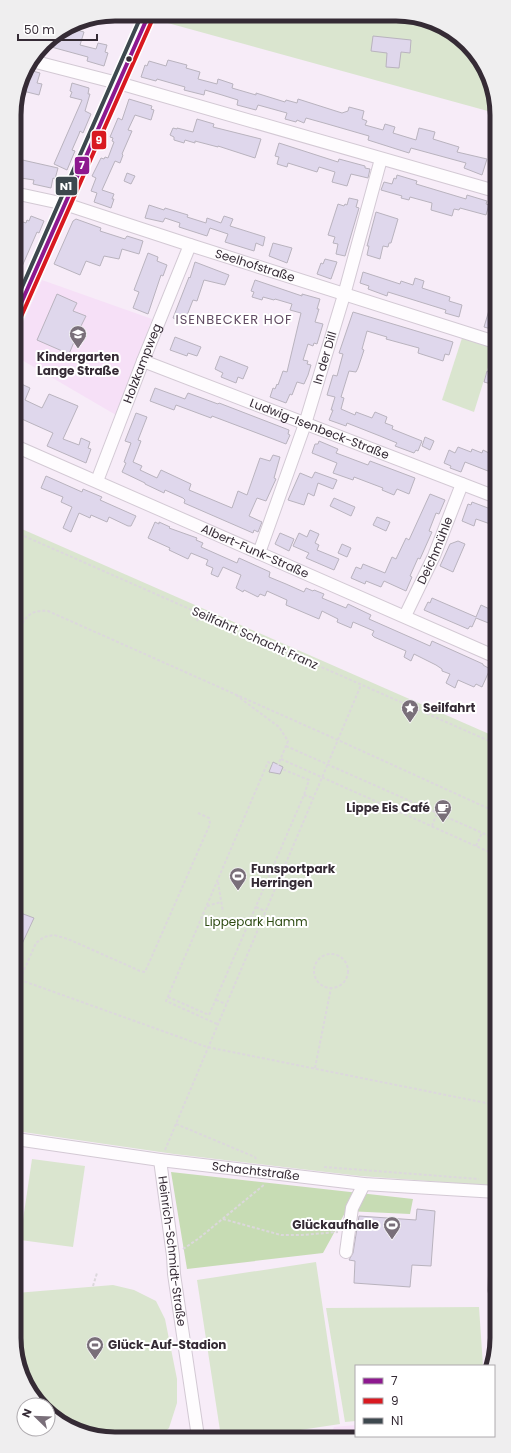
<svg xmlns="http://www.w3.org/2000/svg" width="511" height="1453" viewBox="0 0 511 1453" font-family="Poppins,sans-serif">
  <style>
    .built { fill: #f6e0f7 }
    .green { fill: #dae5cf }
    .forest { fill: #c7dcb4 }
    .building { fill: #dfd7ec; stroke: #b9b3be }
    .lines { fill: none; stroke-linecap: round; stroke-linejoin: round }
    .minor-casing { stroke: #d3c9d4; stroke-width: 14 }
    .path { stroke: #dcd8dc; stroke-width: 2; stroke-dasharray: 3 2; stroke-linecap: butt }
    .minor { stroke: #fefcfe; stroke-width: 12 }
    .bus-1-casing { stroke: #fff; stroke-width: 7 }
    .bus-2-casing { stroke: #fff; stroke-width: 7 }
    .bus-3-casing { stroke: #fff; stroke-width: 7 }
    .bus-1 { stroke: #8d188f; stroke-width: 4 }
    .bus-2 { stroke: #d91920; stroke-width: 4 }
    .bus-3 { stroke: #3d484e; stroke-width: 4 }
    .bus-dot { fill: #352b35; stroke: #fff; stroke-width: 1.5 }
    .labels { text-anchor: middle; stroke-width: 4; stroke-linejoin: round; paint-order: stroke }
    .street-label { font-size: 12px; fill: #352b35; stroke: #fff }
    .poi-label { font-size: 12px; font-weight: bold; fill: #352b35; stroke: #fff; text-anchor: start }
    .park-label { font-size: 12px; fill: #2e4b13; stroke: #fff }
    .neighbourhood-label { font-size: 13px; letter-spacing: 1px; fill: #624c63; stroke: #fff }
    .rim { fill: none; stroke: #352b35; stroke-width: 5 }
    .line-badge { stroke: #fff; stroke-width: 1.5 }
    .badge-label { font-size: 11px; text-anchor: middle; font-weight: bold; fill: #fff }
  </style>
  <rect width="100%" height="100%" fill="#f7ecf8"/>
  <g class="built">
    <path d="M42 280 152 319 116 415 15 356V341Z"/>
    <path d="M356 1425V1436H400L330 1437 334 1427Z"/>
  </g>
  <g class="green">
    <path d="M135 14 416 16 468 44 495 95V113Z"/>
    <path d="M462 338 494 348 474 412 442 400Z"/>
    <path d="M15 526 496 737 497 1186 360 1176 174 1154 16 1131Z"/>
    <path d="M16 1158 23 1159 16 1214Z"/>
    <path d="M32 1159 85 1166 73 1247 20 1240Z"/>
    <path d="M316 1262 340 1424 254 1437H221L197 1280Z"/>
    <path d="M113 1285 134 1290 156 1301 165 1319 177 1379V1403L169 1428 159 1437H95L48 1412V1405H41L16 1358V1293Z"/>
    <path d="M479 1307 483 1366H356V1421L345 1422 326 1308Z"/>
  </g>
  <path class="forest" d="M171 1172 413 1199 410 1214 346 1211 323 1253 187 1269Z"/>
  <g class="building">
    <path d="M73 29 84 32 80 45 96 49 98 43 107 45 105 52 108 53 104 66 87 61 88 57 44 45 48 39 63 30 72 31Z"/>
    <path d="M373 36 411 40 410 53 401 52 399 68 386 67 387 53 371 51Z"/>
    <path d="M168 60 187 65 186 68 200 72 198 79 217 84 218 79 233 84 232 88 256 95V93L285 102 286 100 297 103 298 99 342 113 348 111 349 107 364 111 362 119 367 121 365 125 383 130 385 124 395 127 393 133 416 140 419 128 435 132 433 139 459 147 457 152 487 159 482 175 464 168 466 163 411 148 409 153 368 140 369 136 324 123 306 118 304 123 297 120 296 122 285 119 287 113 258 105 256 110 237 105 238 100 222 95 205 90 204 95 184 90 185 87 157 79 156 81 141 77 145 65 147 66 149 61 166 66Z"/>
    <path d="M24 70 28 71 29 70 40 73 37 83 42 84 39 95 19 90Z"/>
    <path d="M72 83 89 88 88 94H90L85 111 91 114 83 133 80 131 79 134 72 150 75 151 67 170 54 164 82 100 70 97 72 92 70 91Z"/>
    <path d="M129 99 152 106 151 109 154 110 151 120 135 115 128 130 132 131 122 154 123 155 120 163 115 161 102 190 114 194 112 199H114L111 208 94 202 97 193 91 191 96 178 92 176 101 158 104 159 105 157 108 158 114 142 112 141 113 138 110 137 118 118 122 120Z"/>
    <path d="M197 119 214 124 213 127 261 139 255 158 218 146V147L195 141V143L185 140 184 143 174 140V137L170 135 173 128 177 129V128L193 132Z"/>
    <path d="M279 143 338 162 339 159 365 166V168L370 169 368 178 351 174 347 186 332 182 335 172 319 167 317 172 288 163 287 167 277 164 279 157 275 156Z"/>
    <path d="M18 159 58 168 55 179 53 178 51 188 33 184 34 180 14 177V160L18 161Z"/>
    <path d="M127 173 135 176 131 184 124 181Z"/>
    <path d="M397 175 417 181 416 184 466 199 467 195 487 201 486 204 489 205 486 215 460 208 459 210 454 209 452 216 431 210 432 203 410 197 409 200 401 198 402 196 381 190 384 182 392 184 394 178 396 179Z"/>
    <path d="M349 198 358 200 356 207 359 208 345 256 336 254 338 244 333 243 335 237 328 235 338 204 344 206 345 204 347 205Z"/>
    <path d="M149 205 164 210 165 208 188 215 187 217 206 223 207 218 221 223 224 216 233 219 230 226 265 237 263 246 256 243 254 251 225 242 228 234 210 228 207 236 179 227 180 223 165 218 163 222 145 218Z"/>
    <path d="M376 212 398 219 391 243H389L388 247 383 246 380 259 367 255 369 246H367Z"/>
    <path d="M31 216 44 221 39 233 37 232 14 285V219L26 223 27 220 29 221Z"/>
    <path d="M76 219 101 228 100 231 125 239 127 236 143 241 139 254 122 249 119 259 104 256 100 266 86 261 80 275 54 264 73 221Z"/>
    <path d="M273 243 292 248 287 263 269 256Z"/>
    <path d="M148 253 158 257 157 261 167 265 163 276 161 275 148 314 133 308 139 292 134 290Z"/>
    <path d="M325 259 337 262 331 279 317 274 321 263 323 264Z"/>
    <path d="M195 262 229 275 225 285 204 280 197 301 193 300 184 323 173 318 189 277 190 278Z"/>
    <path d="M363 272 400 284 401 281 413 285 415 278 424 281 422 288 450 297 449 301 462 305 459 317 445 313 446 310 388 292 387 296 368 289 369 286 360 283Z"/>
    <path d="M255 280 302 296V294L320 299 317 309H319L315 322 323 324 317 344 314 343 313 346 308 344 303 360 308 361 307 364 311 365 308 375 304 384 297 382 292 395 290 394 286 403 270 397 273 388 275 389 277 384 278 385 283 371 287 372 301 313 290 310 292 304 275 299 274 300 263 297 262 300 252 297 254 292 251 291Z"/>
    <path d="M57 294 77 303 73 311 86 316 80 328 83 329 77 343 74 342 69 354 37 340Z"/>
    <path d="M493 297H495V330L484 327Z"/>
    <path d="M353 312 453 342 449 355 445 354 443 361 418 353 419 348 386 339 387 337 367 331 362 349 364 350 358 368 356 372 349 371 341 397 344 398 341 409 355 415 356 412 372 418 375 412 387 417 385 423 393 426 392 429 422 441 418 451 416 450 414 453 395 446 397 443 380 436 347 423 346 426 329 420 333 410H331L335 397 327 395 333 375 337 376 343 354 339 353Z"/>
    <path d="M175 337 201 347 197 356 188 353 187 356 170 350Z"/>
    <path d="M220 356 248 367 243 379 238 377 236 383 221 377 223 373 215 369Z"/>
    <path d="M487 371 495 374V385L484 382Z"/>
    <path d="M15 381 30 388 25 400 42 408 49 394 78 406 63 439 79 445 81 438 90 442 88 448 91 449 86 463 47 446 53 433 15 416Z"/>
    <path d="M155 388 185 399 188 393 218 404 219 403 289 430 288 434 290 435 286 444 212 416 211 418 176 405 174 410 150 401Z"/>
    <path d="M136 413 147 417 138 440 141 441 133 462 142 466 140 470 157 478 161 470 191 484 189 490 232 508 238 491 247 495 260 458 270 461 273 455 280 457 274 478 276 479 266 501 257 498 249 516 262 522 258 532 254 530 253 533 184 503 185 500 183 498 165 490 164 493 145 484V483L122 472 126 463 124 462 131 443 125 441Z"/>
    <path d="M425 437 434 441 430 450 422 446Z"/>
    <path d="M319 441 338 449 336 453 368 465 370 461 415 478 409 494 397 489 394 495 382 490 383 488 354 477 353 480 333 473 337 463 312 453 315 444H318Z"/>
    <path d="M458 447 471 452 472 449 482 453 483 450 491 454V455L496 457V468L490 466 488 471 465 462 461 472 450 468 451 466 444 463 449 450 455 453Z"/>
    <path d="M315 472 337 480 333 489 318 483 314 496 308 493 304 505 288 500 300 473 312 478Z"/>
    <path d="M46 476 82 492 83 489 102 497 100 500 136 516 131 526H128L109 517 107 522 91 515 90 518 79 513 71 532 63 528 72 507 61 502 63 497 41 488Z"/>
    <path d="M430 494 445 500 439 514 436 513 429 531 432 532 420 559 418 558 410 576 412 577 406 591 384 581 381 587 366 581 365 584 351 578 356 567 361 569 363 564 385 573 392 557 396 559 406 538 409 540Z"/>
    <path d="M334 498 355 507 351 516 330 506Z"/>
    <path d="M472 502 496 511V526L476 519 474 526 462 521 468 504 471 505Z"/>
    <path d="M377 517 390 522 386 531 373 525Z"/>
    <path d="M155 522 159 524V522L170 527 169 528 197 538 196 540 203 543 201 547 237 563 239 558 270 572 269 577 286 584 304 592 306 588 313 591 314 590 324 594 322 598 346 608 348 604 371 615 369 619 412 638 430 646 432 641 483 664V665L490 669 482 687 476 684 474 687 458 680 455 688 446 683 450 674 442 671V669L436 665 414 654 411 661 404 657 406 651 374 637 372 635 374 631 353 622 351 628 337 622 338 619 322 611 319 619 286 605 287 600 267 591 265 596 260 594 258 597 244 590 243 592 236 588 241 575 223 567 218 577 211 574 213 568 206 565 208 560 191 553 188 559 169 550 170 548 148 538Z"/>
    <path d="M310 530 319 534 315 543 319 545 317 550 339 559 334 570 306 558 309 553 293 546 299 533 307 537Z"/>
    <path d="M280 533 294 539 289 551 275 544Z"/>
    <path d="M458 541 465 544 453 572 440 566 450 544Z"/>
    <path d="M342 544 351 548 347 557 338 553Z"/>
    <path d="M432 598 476 617 481 605 496 612V626L476 618 472 627 470 626 468 629 424 610 428 602 430 603Z"/>
    <path d="M273 762 283 767 280 774 269 772Z"/>
    <path d="M18 912 34 918 15 959V918Z"/>
    <path d="M417 1209 435 1211 431 1266 412 1265 410 1287 354 1283 355 1261 349 1260 353 1253 359 1216 416 1220Z"/>
  </g>
  <g class="lines">
    <g class="minor-casing">
      <g id="minor">
        <path d="M32 61 129 86 495 191"/>
        <path id="s1" d="M14 193 65 204 190 245 495 342"/>
        <path d="M15 317 149 14"/>
        <path id="s2" d="M143 361 496 497"/>
        <path id="s3" d="M15 446 496 657"/>
        <path id="s4" d="M97 481 143 361 190 245"/>
        <path id="s5" d="M259 553 305 424 344 295 381 159"/>
        <path id="s6" d="M405 616 434 556 462 484"/>
        <path id="s7" d="M16 1139 160 1160 364 1184 497 1192"/>
        <path id="s8" d="M160 1160 173 1256 174 1274 198 1437"/>
        <path d="M346 1252 352 1208 364 1184"/>
        <path d="M494 1290 497 1248"/>
      </g>
    </g>
    <g class="path">
      <path d="M15 532 496 744"/>
      <path d="M15 621 22 623"/>
      <path d="M197 621 200 614"/>
      <path d="M15 642C22 623 25 609 48 611L338 740 496 812"/>
      <path d="M236 695 279 727 288 741 278 765"/>
      <path d="M413 715 416 709"/>
      <path d="M286 746 496 839"/>
      <path d="M281 759 496 855"/>
      <path d="M304 795 313 798"/>
      <path d="M432 826 437 813"/>
      <path d="M476 846 482 833"/>
      <path d="M218 882 223 912"/>
      <path d="M207 906 221 902"/>
      <path d="M256 907 265 911"/>
      <circle cx="331" cy="971" r="17"/>
      <path d="M15 978 207 1047 496 1105"/>
      <path d="M20 979 36 943 44 937 54 935 68 939 140 971 145 972 210 824 209 818 198 813"/>
      <path d="M16 985 17 978"/>
      <path d="M168 997 209 1015 304 795 309 780 282 769"/>
      <path d="M216 1000 226 1004"/>
      <path d="M217 1024 166 1001 268 762 272 764"/>
      <path d="M315 1068 331 988"/>
      <path d="M176 1124 255 1157 257 1161"/>
      <path d="M165 1150 361 685"/>
      <path d="M324 1167 479 1179"/>
      <path d="M223 1219 281 1235H302L338 1232"/>
      <path d="M183 1249 198 1239 265 1184"/>
      <path d="M93 1286 97 1273"/>
      <path d="M494 1301 497 1330"/>
    </g>
    <use href="#minor" class="minor"/>
    <g class="bus-1-casing">
      <path id="bus-1" d="M15 317 149 14"/>
    </g>
    <g class="bus-2-casing">
      <path id="bus-2" d="M20 319 154 16"/>
    </g>
    <g class="bus-3-casing">
      <path id="bus-3" d="M15 303 142 14"/>
    </g>
    <use href="#bus-1" class="bus-1"/>
    <use href="#bus-2" class="bus-2"/>
    <use href="#bus-3" class="bus-3"/>
  </g>
  <defs>
    <g id="school-pin" transform="scale(0.9)"><path d="M0 17L-7.5 6A9.5 9.5 0 1 1 7.5 6Z" fill="#796f79" stroke="#fff"/><path d="M0-5L7-2L0 1L-7-2ZM-4 1L0 2.5L4 1V4Q0 6-4 4Z" fill="#fff"/></g>
    <g id="sight-pin" transform="scale(0.9)"><path d="M0 17L-7.5 6A9.5 9.5 0 1 1 7.5 6Z" fill="#796f79" stroke="#fff"/><path d="M0-6L1.8-2.2L6-1.7L2.9 1.2L3.7 5.4L0 3.3L-3.7 5.4L-2.9 1.2L-6-1.7L-1.8-2.2Z" fill="#fff"/></g>
    <g id="cafe-pin" transform="scale(0.9)"><path d="M0 17L-7.5 6A9.5 9.5 0 1 1 7.5 6Z" fill="#796f79" stroke="#fff"/><path d="M-5.5-4.5H6V0H3Q3 3.5 0 3.5H-2.5Q-5.5 3.5-5.5 0ZM3-3.2v2h1.7v-2ZM-6 4.5H4V6H-6Z" fill="#fff"/></g>
    <g id="stadium-pin" transform="scale(0.9)"><path d="M0 17L-7.5 6A9.5 9.5 0 1 1 7.5 6Z" fill="#796f79" stroke="#fff"/><path d="M0-5a6.5 5 0 1 0 0 10a6.5 5 0 1 0 0-10ZM-3.5-1.8h7v3.6h-7Z" fill="#fff"/></g>
  </defs>
  <g fill-rule="evenodd">
    <use href="#school-pin" x="78" y="334"/>
    <use href="#sight-pin" x="410" y="708"/>
    <use href="#cafe-pin" x="443" y="808"/>
    <use href="#stadium-pin" x="238" y="876"/>
    <use href="#stadium-pin" x="392" y="1225"/>
    <use href="#stadium-pin" x="95" y="1345"/>
  </g>
  <circle class="bus-dot" cx="129" cy="59" r="3.5"/>
  <g class="labels">
    <g class="street-label">
      <text dy="4" stroke="none"><textPath href="#s1" startOffset="252">Seelhofstraße</textPath></text>
      <text dy="4" stroke="none"><textPath href="#s5" startOffset="206">In der Dill</textPath></text>
      <text dy="4" stroke="none"><textPath href="#s4" startOffset="126">Holzkampweg</textPath></text>
      <text dy="4" stroke="none"><textPath href="#s2" startOffset="189">Ludwig-Isenbeck-Straße</textPath></text>
      <text dy="4" stroke="none"><textPath href="#s6" startOffset="72">Deichmühle</textPath></text>
      <text dy="4" stroke="none"><textPath href="#s3" startOffset="262">Albert-Funk-Straße</textPath></text>
      <text transform="translate(255 638) rotate(24)" y="4">Seilfahrt Schacht Franz</text>
      <text dy="4" stroke="none"><textPath href="#s7" startOffset="242">Schachtstraße</textPath></text>
      <text dy="4" stroke="none"><textPath href="#s8" startOffset="92">Heinrich-Schmidt-Straße</textPath></text>
    </g>
    <g class="poi-label">
      <text x="78" y="361" text-anchor="middle">Kindergarten<tspan x="78" dy="14">Lange Straße</tspan></text>
      <text x="423" y="712">Seilfahrt</text>
      <text x="430" y="812" text-anchor="end">Lippe Eis Café</text>
      <text x="251" y="873">Funsportpark<tspan x="251" dy="14">Herringen</tspan></text>
      <text x="379" y="1229" text-anchor="end">Glückaufhalle</text>
      <text x="108" y="1349">Glück-Auf-Stadion</text>
    </g>
    <g class="park-label">
      <text x="256" y="926">Lippepark Hamm</text>
    </g>
    <g class="neighbourhood-label">
      <text x="234" y="324">ISENBECKER HOF</text>
    </g>
  </g>
  <path d="M0 0H511V1453H0ZM115 21H396A94 94 0 0 1 490 115V1338A94 94 0 0 1 396 1432H115A94 94 0 0 1 21 1338V115A94 94 0 0 1 115 21Z" fill="#efeeef" fill-rule="evenodd"/>
  <path class="rim" d="M115 21H396A94 94 0 0 1 490 115V1338A94 94 0 0 1 396 1432H115A94 94 0 0 1 21 1338V115A94 94 0 0 1 115 21Z"/>
  <g class="line-badge">
    <rect x="91" y="130" width="16" height="20" rx="4" fill="#d91920"/>
    <rect x="74" y="156" width="16" height="19" rx="4" fill="#8d188f"/>
    <rect x="55" y="176" width="23" height="20" rx="4" fill="#3d484e"/>
  </g>
  <g class="badge-label">
    <text x="99" y="144">9</text>
    <text x="82" y="169">7</text>
    <text x="66" y="190">N1</text>
  </g>
  <rect x="355" y="1365" width="140" height="72" fill="#ffffff" stroke="#aeaaae"/>
  <rect x="363" y="1378" width="20" height="6" fill="#8d188f" stroke="#aeaaae"/>
  <text x="391" y="1385" font-size="12" fill="#352b35">7</text>
  <rect x="363" y="1398" width="20" height="6" fill="#d91920" stroke="#aeaaae"/>
  <text x="391" y="1405" font-size="12" fill="#352b35">9</text>
  <rect x="363" y="1418" width="20" height="6" fill="#3d484e" stroke="#aeaaae"/>
  <text x="391" y="1425" font-size="12" fill="#352b35">N1</text>
  <g transform="translate(36 1417) rotate(293)"><circle r="19" fill="#ffffff" stroke="#aeaaae"/>
  <path d="M0-3L7 15L0 10L-7 15Z" fill="#796f79"/>
  <text y="-6" font-size="11" font-weight="bold" text-anchor="middle" fill="#352b35">N</text>
  </g>
  <path d="M18 34v6h79v-6" fill="none" stroke="#352b35" stroke-width="2"/>
  <text x="24" y="34" font-size="12" fill="#352b35" stroke="#ffffff" stroke-width="3" paint-order="stroke">50 m</text>
</svg>
